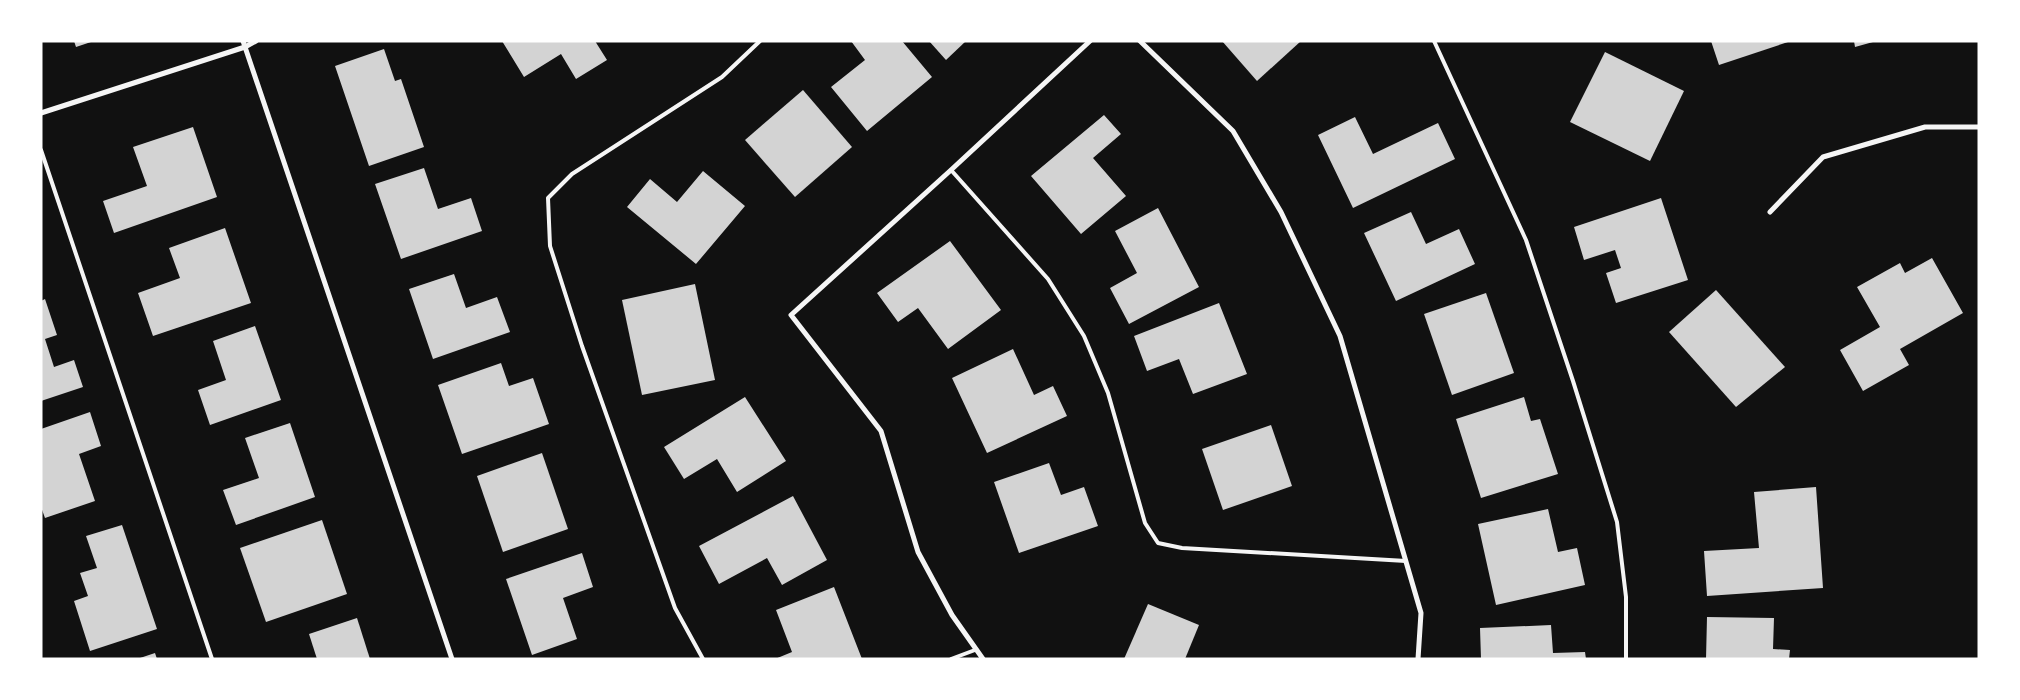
<svg xmlns="http://www.w3.org/2000/svg" width="2020" height="700" viewBox="0 0 2020 700" font-family="Lato,sans-serif">
  <style>
    .building { fill: #d3d3d3 }
    .lines { fill: none; stroke-linecap: round; stroke-linejoin: round }
    .service { stroke: #f5f5f5; stroke-width: 4 }
    .minor { stroke: #f5f5f5; stroke-width: 5 }
  </style>
  <rect width="100%" height="100%" fill="#111"/>
  <g class="building">
    <path d="M74 41H91V42L76 47Z"/>
    <path d="M502 41H595L607 60 576 79 561 54 524 77Z"/>
    <path d="M851 41H902L932 77 867 131 831 87 865 60Z"/>
    <path d="M929 41H966L946 60Z"/>
    <path d="M1222 41H1301L1257 81Z"/>
    <path d="M1711 41H1788V42L1719 65Z"/>
    <path d="M1854 41H1873V42L1855 47Z"/>
    <path d="M384 49 395 81 401 79 424 147 369 166 335 66Z"/>
    <path d="M1605 52 1684 91 1650 161 1570 122Z"/>
    <path d="M803 90 852 147 795 197 745 140Z"/>
    <path d="M1104 115 1121 134 1093 158 1126 196 1081 234 1031 176Z"/>
    <path d="M1355 117 1373 154 1438 123 1455 159 1353 208 1318 135Z"/>
    <path d="M193 127 217 197 114 233 103 201 147 186 133 147Z"/>
    <path d="M424 168 438 209 471 198 482 231 401 259 375 184Z"/>
    <path d="M703 171 745 206 696 264 627 207 650 179 677 202Z"/>
    <path d="M1661 198 1688 280 1616 303 1606 273 1621 268 1615 250 1584 260 1574 227Z"/>
    <path d="M1158 208 1199 287 1129 324 1110 288 1137 273 1115 231Z"/>
    <path d="M1411 212 1426 244 1459 229 1475 264 1396 301 1364 233Z"/>
    <path d="M225 228 251 303 153 336 138 293 180 278 169 248Z"/>
    <path d="M950 241 1001 310 948 349 918 308 898 322 877 293Z"/>
    <path d="M1932 258 1963 313 1900 349 1909 365 1863 391 1840 350 1880 327 1857 287 1900 263 1905 273Z"/>
    <path d="M454 274 466 308 497 297 510 332 433 359 409 289Z"/>
    <path d="M695 284 715 380 642 395 622 300Z"/>
    <path d="M1716 290 1785 367 1736 407 1669 332Z"/>
    <path d="M1486 293 1514 373 1452 395 1424 314Z"/>
    <path d="M45 299 57 335 45 339 54 367 74 360 83 387 41 401V301Z"/>
    <path d="M1219 303 1247 374 1193 394 1179 359 1147 371 1134 336Z"/>
    <path d="M255 326 281 400 210 425 198 390 226 380 213 341Z"/>
    <path d="M1013 349 1034 395 1053 386 1067 416 987 453 952 378Z"/>
    <path d="M501 363 509 386 533 378 549 424 462 454 438 385Z"/>
    <path d="M745 397 786 461 737 492 717 459 684 479 664 447Z"/>
    <path d="M1524 397 1531 421 1540 419 1558 474 1481 498 1456 419Z"/>
    <path d="M90 412 101 446 79 454 95 501 45 518 41 507V429Z"/>
    <path d="M290 423 315 497 236 525 223 490 259 478 245 438Z"/>
    <path d="M1271 425 1292 486 1223 510 1202 449Z"/>
    <path d="M542 453 568 529 503 552 477 476Z"/>
    <path d="M1049 463 1061 495 1084 487 1098 526 1019 553 994 482Z"/>
    <path d="M1816 487 1823 588 1707 596 1704 551 1759 548 1754 492Z"/>
    <path d="M793 496 827 560 782 585 767 558 719 584 699 546Z"/>
    <path d="M1548 509 1558 552 1577 548 1585 585 1496 605 1478 524Z"/>
    <path d="M322 520 347 594 266 622 240 548Z"/>
    <path d="M122 525 157 629 90 651 74 601 88 596 80 573 97 568 86 536Z"/>
    <path d="M582 553 593 587 563 598 577 639 532 655 506 579Z"/>
    <path d="M834 587 862 659H775L792 652 776 610Z"/>
    <path d="M1148 604 1199 625 1185 659H1124Z"/>
    <path d="M1707 617 1774 618 1773 649 1790 650 1789 659H1706Z"/>
    <path d="M357 618 370 659H317L309 634Z"/>
    <path d="M1551 625 1553 653 1585 652 1586 659H1481L1480 628Z"/>
    <path d="M155 653 157 659H140V658Z"/>
  </g>
  <g class="lines">
    <g class="service">
      <path d="M1434 41 1526 240 1573 381 1617 522 1626 597V659"/>
      <path d="M41 150 212 659"/>
      <path d="M951 170 1048 279 1084 336 1108 393 1145 523 1158 543 1182 548 1406 561"/>
      <path d="M703 659 675 608 582 346 550 246 548 198 572 174 722 77 760 41"/>
      <path d="M951 659 975 650"/>
    </g>
    <g class="minor">
      <path d="M243 41 452 659"/>
      <path d="M1140 41 1233 131 1281 212 1340 336 1421 613 1418 659"/>
      <path d="M41 113 245 47 256 41"/>
      <path d="M1770 212 1823 157 1925 127H1979"/>
      <path d="M983 659 952 615 918 552 881 431 791 315 951 170 1090 41"/>
    </g>
  </g>
  <rect width="2020" height="700" fill="none" stroke="#ffffff" stroke-width="85"/>
</svg>
